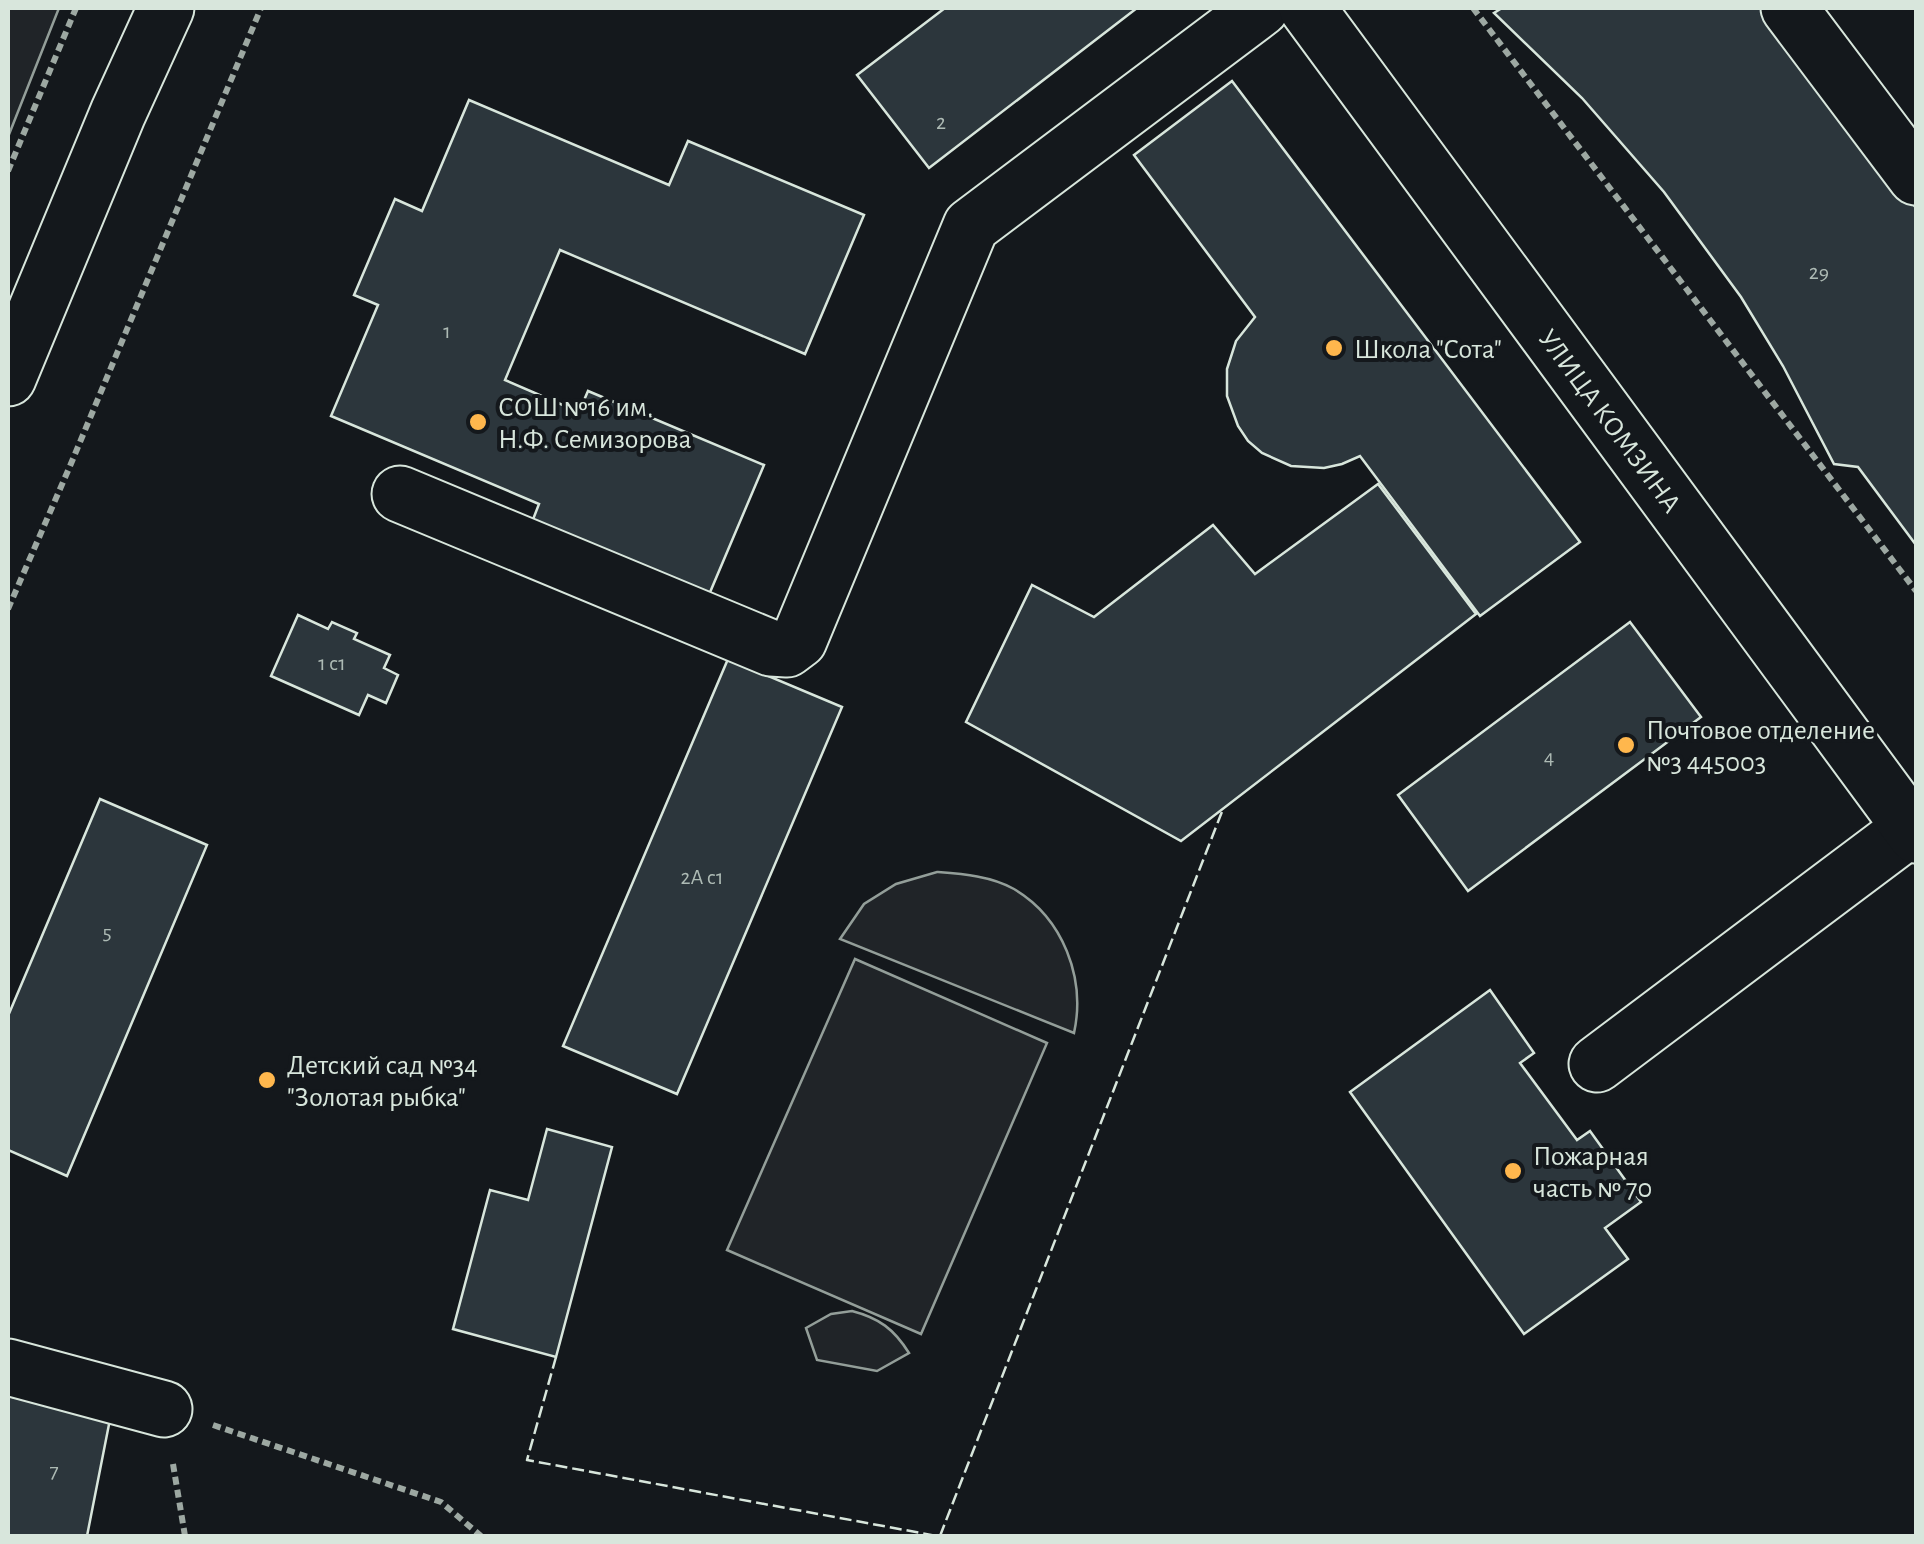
<svg xmlns="http://www.w3.org/2000/svg" width="1924" height="1544" viewBox="0 0 1924 1544" font-family="'Alegreya Sans',sans-serif">
  <style>
    .green { fill: #202428; stroke: #939e99; stroke-width: 2.5 }
    .building { fill: #2c363c; stroke: #d8e6dc; stroke-width: 2.5 }
    .lines { fill: none; stroke-linecap: round; stroke-linejoin: round }
    .minor-casing { stroke: #d8e6dc; stroke-width: 59 }
    .major-casing { stroke: #d8e6dc; stroke-width: 59 }
    .path { stroke: #9da8a2; stroke-width: 6; stroke-dasharray: 8 5; stroke-linecap: butt }
    .minor { stroke: #14181c; stroke-width: 55 }
    .major { stroke: #14181c; stroke-width: 55 }
    .fence { stroke: #d8e6dc; stroke-width: 2.5; stroke-dasharray: 12 5; stroke-linecap: butt }
    .poi-dot { fill: #ffb74d; stroke: #14181c; stroke-width: 4 }
    .labels { text-anchor: middle; stroke-width: 8; stroke-linejoin: round; paint-order: stroke }
    .number-label { font-size: 22px; fill: #adbab4 }
    .poi-label { font-size: 28px; fill: #d8e6dc; stroke: #14181c; text-anchor: start }
    .street-label { font-size: 28px; fill: #d8e6dc; stroke: #14181c }
  </style>
  <rect width="100%" height="100%" fill="#14181c"/>
  <g class="green">
    <path d="M8 8H59L8 137Z"/>
    <path d="M937 872C963 874 991 876 1014 889 1063 918 1086 978 1074 1033L840 939 864 904 896 884Z"/>
    <path d="M855 959 1047 1043 921 1334 727 1250Z"/>
    <path d="M852 1311C879 1318 894 1329 909 1353L877 1371 817 1360 806 1328 831 1314Z"/>
  </g>
  <g class="building">
    <path d="M945 8H1137L929 168 857 75Z"/>
    <path d="M1502 8H1767L1916 208V545L1858 467 1834 464 1783 366 1741 297 1664 192 1582 98 1494 13Z"/>
    <path d="M1232 81 1580 542 1480 616 1360 456 1342 464 1324 468 1291 466 1262 453 1248 441 1238 426 1227 396V369L1236 341 1255 317 1134 155Z"/>
    <path d="M469 100 669 185 688 141 864 215 805 354 560 250 505 380 579 412 588 391 764 465 708 597 532 522 539 504 331 416 378 305 354 295 395 199 422 211Z"/>
    <path d="M1378 484 1476 614 1181 841 966 722 1032 585 1094 617 1213 525 1255 574Z"/>
    <path d="M298 615 328 629 332 622 357 633 354 639 390 655 384 668 398 675 386 703 368 695 359 715 271 676Z"/>
    <path d="M1630 622 1701 717 1468 891 1398 795Z"/>
    <path d="M728 659 842 707 677 1094 563 1046Z"/>
    <path d="M100 799 207 845 67 1176 8 1150V1016Z"/>
    <path d="M1490 990 1534 1053 1520 1063 1577 1140 1590 1131 1641 1202 1605 1228 1628 1259 1524 1334 1350 1092Z"/>
    <path d="M547 1129 612 1147 556 1357 453 1329 490 1190 528 1200Z"/>
    <path d="M8 1396 46 1404H113L87 1536H8Z"/>
  </g>
  <g class="lines">
    <g class="minor-casing">
      <g id="minor">
        <path d="M1789 8 1916 177"/>
        <path d="M400 494 771 648 787 649 799 640 971 226 1261 8"/>
        <path d="M1597 1064 1911 828"/>
        <path d="M8 1367 164 1409"/>
      </g>
    </g>
    <g class="major-casing">
      <g id="major">
        <path id="s1" d="M1307 8 1916 835"/>
        <path d="M8 378 118 113 166 8"/>
      </g>
    </g>
    <g class="path">
      <path d="M1473 8 1916 591"/>
      <path d="M8 171 76 8"/>
      <path d="M8 609 70 466 261 8"/>
      <path d="M213 1425 441 1502 481 1536"/>
      <path d="M173 1464 185 1536"/>
    </g>
    <use href="#minor" class="minor"/>
    <use href="#major" class="major"/>
    <g class="fence">
      <path d="M556 1357 527 1460 937 1536"/>
      <path d="M940 1536 1223 809"/>
    </g>
  </g>
  <g class="poi-dot">
    <circle cx="1334" cy="348" r="10"/>
    <circle cx="478" cy="422" r="10"/>
    <circle cx="1626" cy="745" r="10"/>
    <circle cx="267" cy="1080" r="10"/>
    <circle cx="1513" cy="1171" r="10"/>
  </g>
  <g class="labels">
    <g class="number-label">
      <text x="941" y="129">2</text>
      <text x="1819" y="279">29</text>
      <text x="447" y="338">1</text>
      <text x="332" y="670">1 с1</text>
      <text x="1549" y="764">4</text>
      <text x="702" y="884">2А с1</text>
      <text x="107" y="939">5</text>
      <text x="54" y="1478">7</text>
    </g>
    <g class="poi-label">
      <text x="1354" y="358">Школа "Сота"</text>
      <text x="498" y="416">СОШ №16 им.<tspan x="498" dy="32">Н.Ф. Семизорова</tspan></text>
      <text x="1646" y="739">Почтовое отделение<tspan x="1646" dy="32">№3 445003</tspan></text>
      <text x="287" y="1074">Детский сад №34<tspan x="287" dy="32">"Золотая рыбка"</tspan></text>
      <text x="1533" y="1165">Пожарная<tspan x="1533" dy="32">часть № 70</tspan></text>
    </g>
    <g class="street-label">
      <text dy="10" stroke="none"><textPath href="#s1" startOffset="512">УЛИЦА КОМЗИНА</textPath></text>
    </g>
  </g>
  <rect width="1924" height="1544" fill="none" stroke="#d8e6dc" stroke-width="20"/>
</svg>
